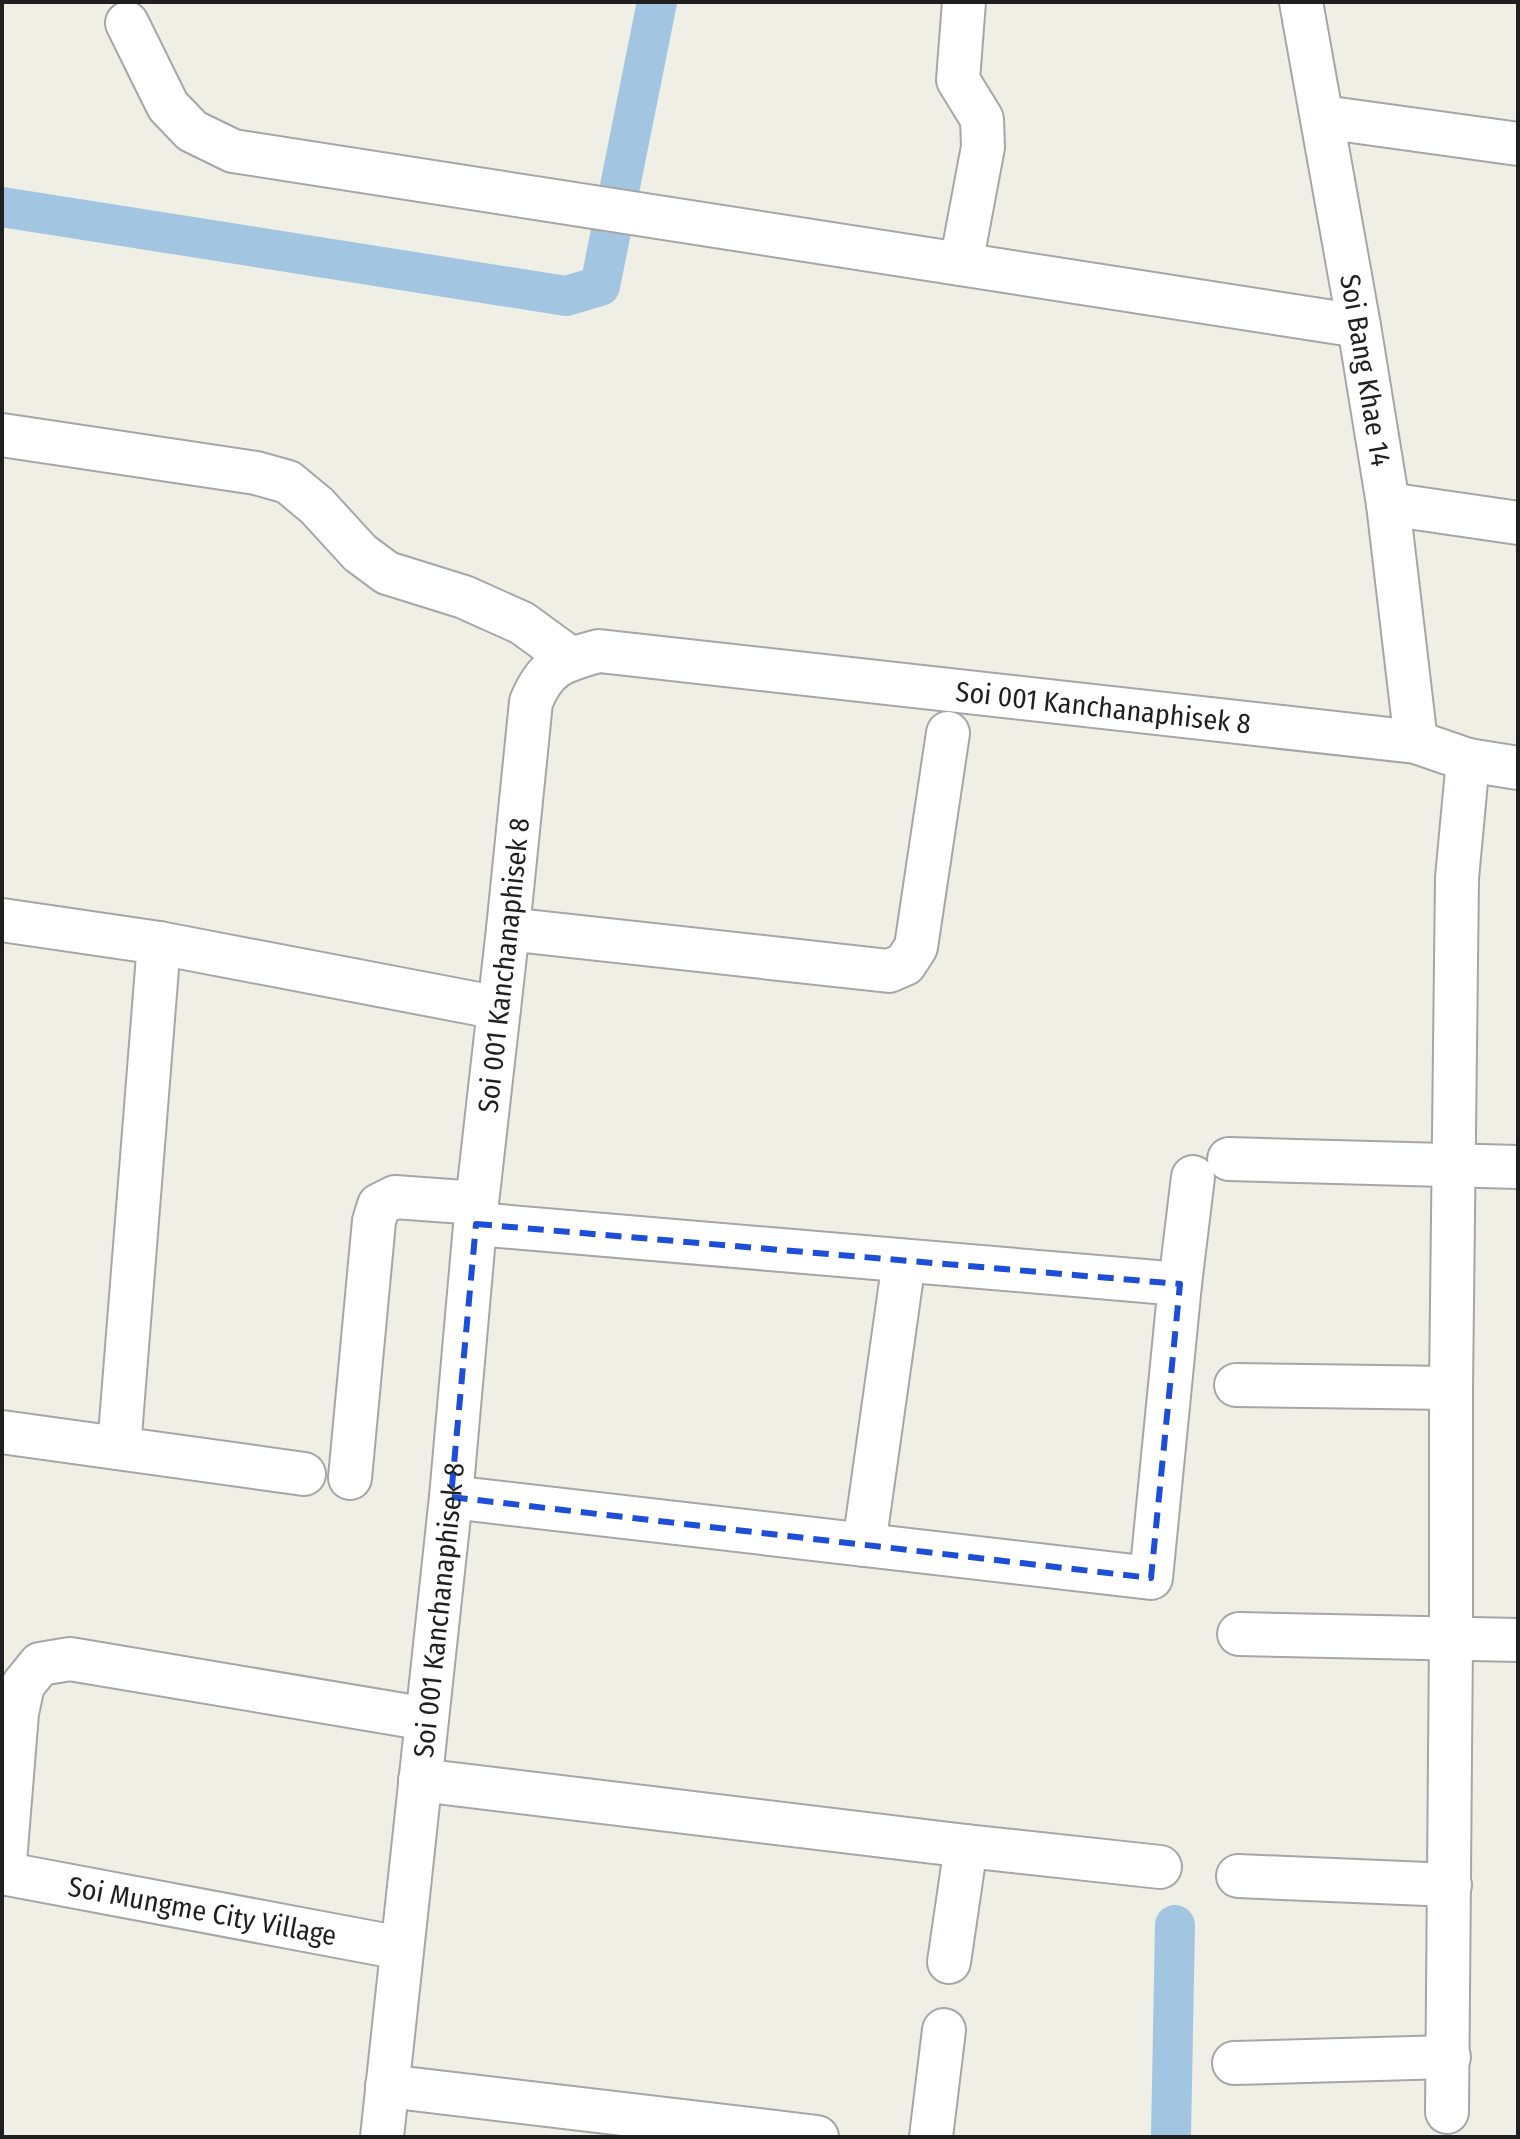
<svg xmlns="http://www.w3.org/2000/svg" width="1520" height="2139" viewBox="0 0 1520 2139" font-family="'Fira Sans Condensed',sans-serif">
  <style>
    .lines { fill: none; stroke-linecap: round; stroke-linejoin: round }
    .canal { stroke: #a2c6e1; stroke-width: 40 }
    .minor-casing { stroke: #a6a6a6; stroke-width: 46 }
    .minor { stroke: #fff; stroke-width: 42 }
    .marked { fill: none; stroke: #1d4ed8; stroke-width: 6; stroke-dasharray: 16 10; stroke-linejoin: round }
    .labels { text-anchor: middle; stroke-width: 6; stroke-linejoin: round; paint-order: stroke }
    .street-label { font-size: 28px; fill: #1f1f1f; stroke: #fff }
  </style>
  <rect width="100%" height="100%" fill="#f0efe5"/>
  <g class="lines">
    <g class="canal">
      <path d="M2 207 566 296 600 286 657 2"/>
      <path d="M1171 2137 1175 1925"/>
    </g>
    <g class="minor-casing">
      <g id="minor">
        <path id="s1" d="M1301 2 1359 326 1388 504 1416 742"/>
        <path d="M127 23 168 106 192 131 233 151 1359 326"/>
        <path d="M1323 117 1518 144"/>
        <path d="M961 264 983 147 982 119 958 80 964 2"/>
        <path d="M2 435 256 473 288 482 317 506 360 553 387 573 464 597 522 623 570 658"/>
        <path d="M1388 504 1518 523"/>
        <path d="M2 920 159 943 499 1008"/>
        <path d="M508 929 889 971 905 964 916 947 948 733"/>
        <path d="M1229 1159 1518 1167"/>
        <path d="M476 1224 1180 1284"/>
        <path d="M1236 1385 1451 1388"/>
        <path d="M2 1432 304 1474"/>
        <path d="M119 1448 159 943"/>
        <path d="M350 1478 374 1221 379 1205 395 1197 477 1203"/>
        <path d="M451 1497 1151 1578 1180 1284 1193 1177"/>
        <path d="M864 1545 904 1261"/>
        <path d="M1239 1634 1518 1640"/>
        <path d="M420 1780 966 1846 1160 1867"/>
        <path id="s2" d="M2 1873 401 1948"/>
        <path d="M4 1874 17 1713 23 1685 40 1664 70 1659 427 1719"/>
        <path d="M1238 1876 1450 1885"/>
        <path d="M949 1962 966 1846"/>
        <path d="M1234 2063 1449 2057"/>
        <path d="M387 2086 817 2137"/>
        <path d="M1447 2112 1451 1639V1388L1457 878 1468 760"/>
        <path id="s3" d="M382 2137 451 1497 477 1203 508 929 531 702C546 665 562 661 599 651L1416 742 1468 760 1518 768"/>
        <path d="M931 2137 944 2030"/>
      </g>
    </g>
    <use href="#minor" class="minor"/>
  </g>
  <path class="marked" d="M476 1224 1180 1284 1151 1578 451 1497Z"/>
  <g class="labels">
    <g class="street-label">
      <text dy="10" stroke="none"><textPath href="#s1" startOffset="374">Soi Bang Khae 14</textPath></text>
      <text dy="10" stroke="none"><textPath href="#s3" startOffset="2040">Soi 001 Kanchanaphisek 8</textPath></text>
      <text dy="10" stroke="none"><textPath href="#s3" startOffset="1178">Soi 001 Kanchanaphisek 8</textPath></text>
      <text dy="10" stroke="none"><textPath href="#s3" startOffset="530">Soi 001 Kanchanaphisek 8</textPath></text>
      <text dy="10" stroke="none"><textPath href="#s2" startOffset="204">Soi Mungme City Village</textPath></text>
    </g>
  </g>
  <rect width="1520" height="2139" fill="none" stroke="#1f1f1f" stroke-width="8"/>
</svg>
